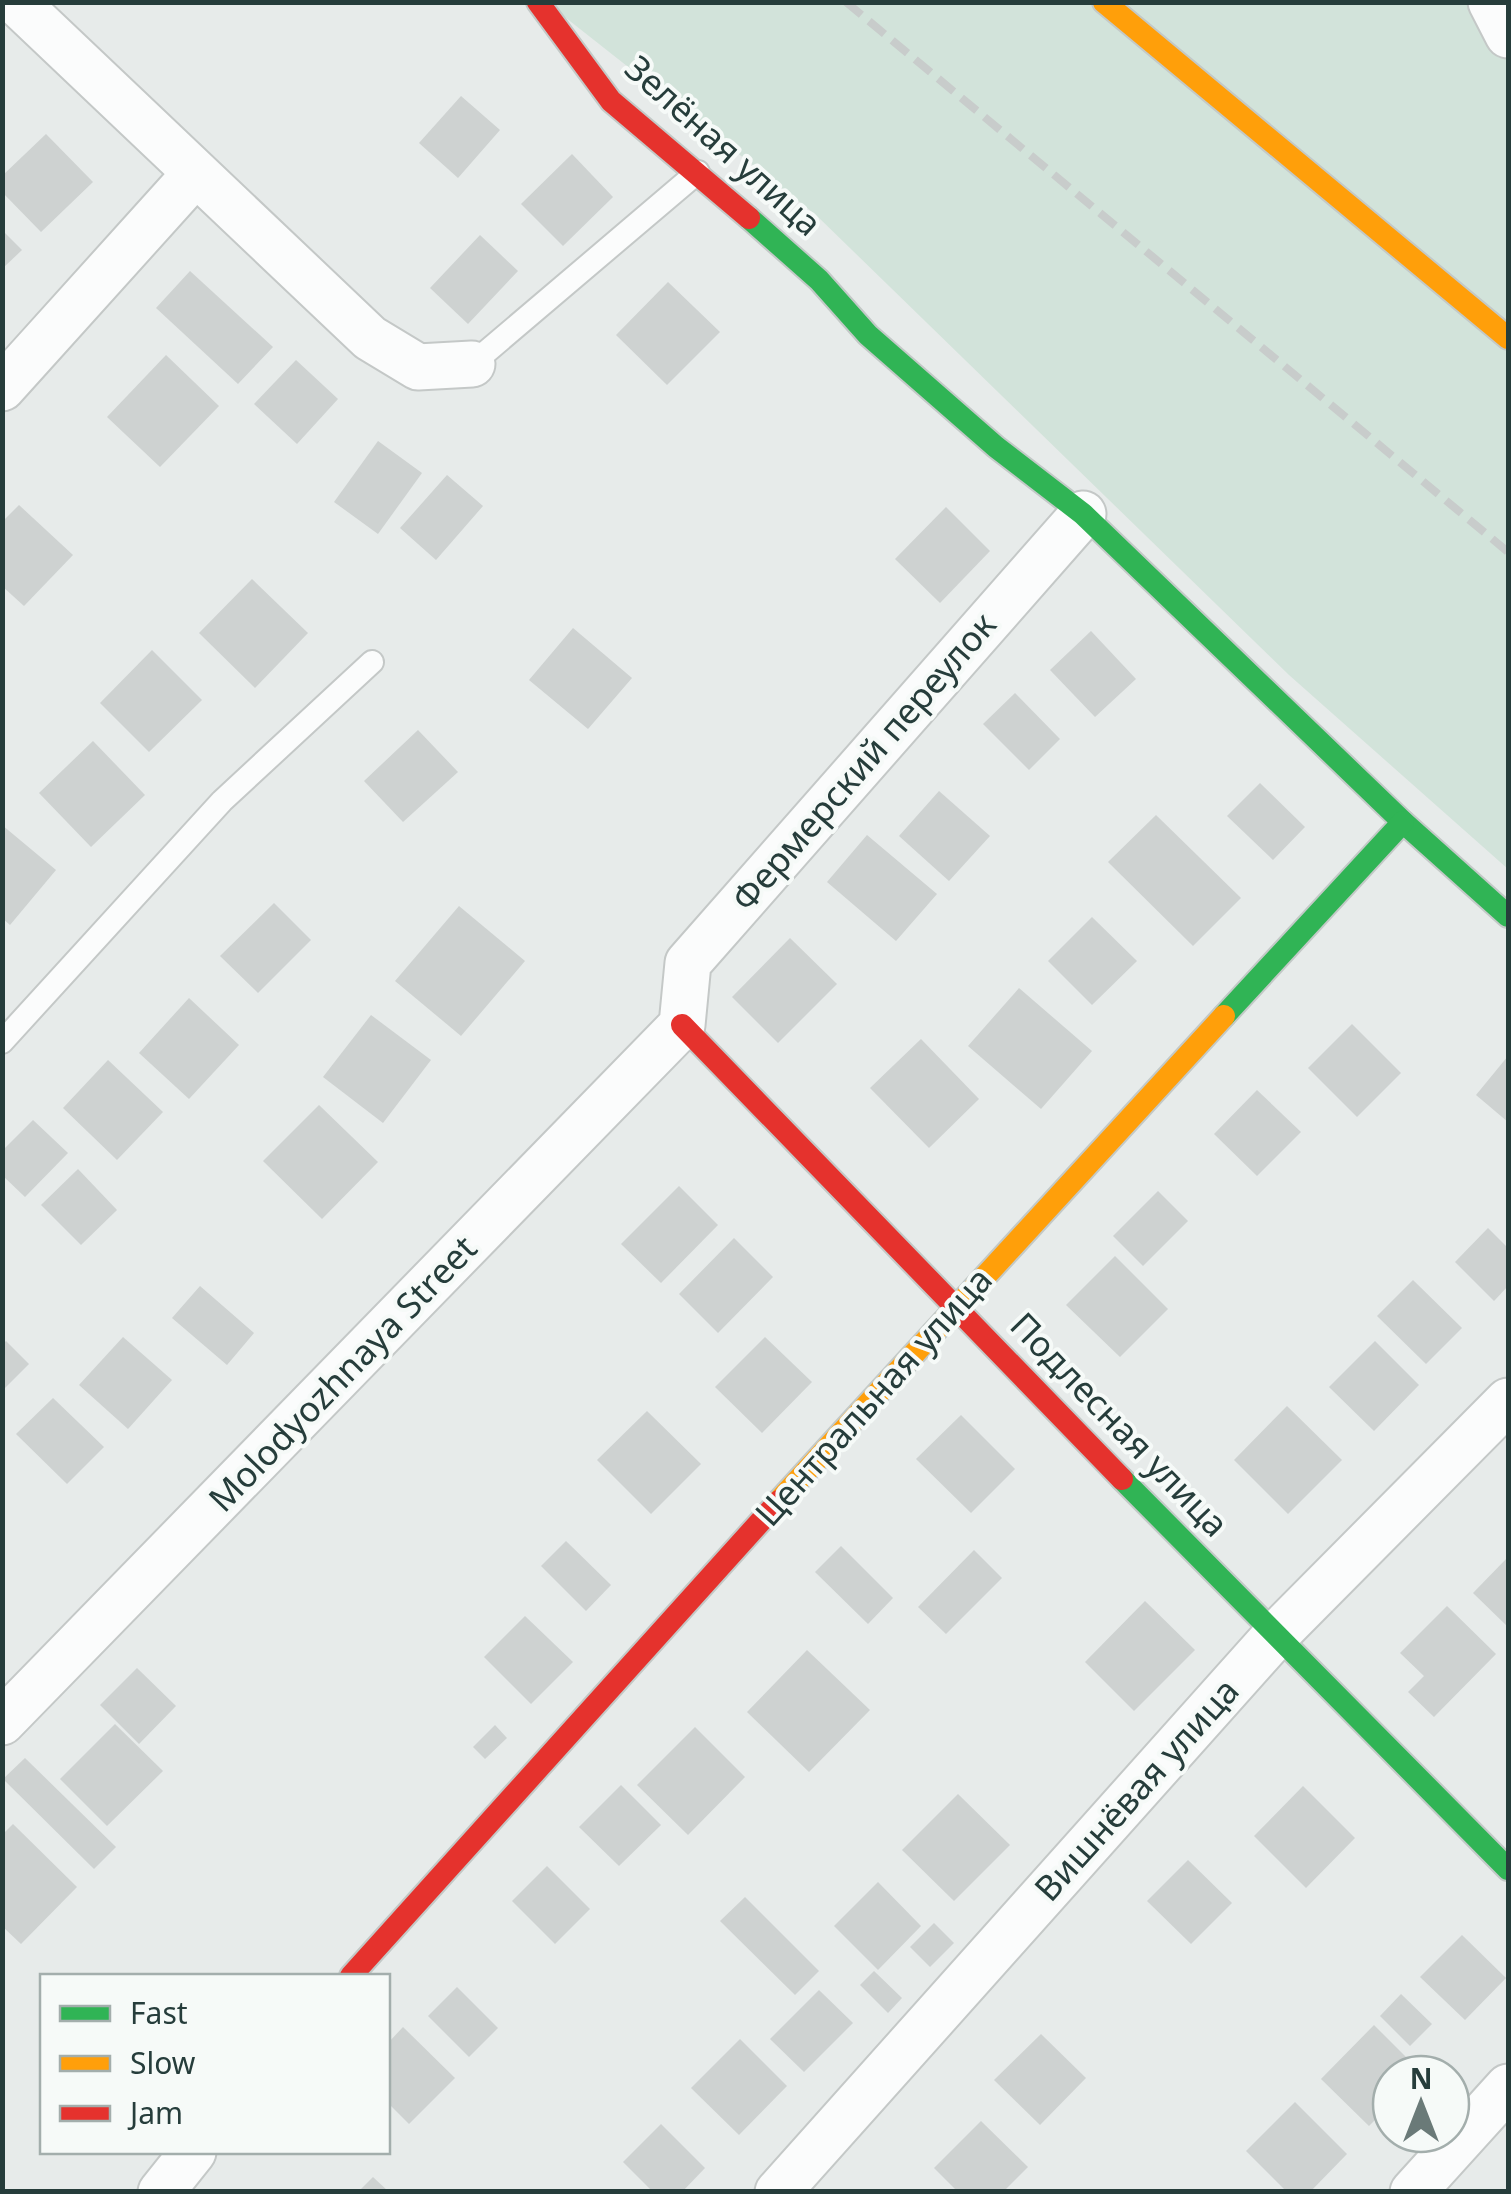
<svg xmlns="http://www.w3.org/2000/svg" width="1511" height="2194" viewBox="0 0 1511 2194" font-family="'Noto Sans',sans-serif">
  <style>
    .green { fill: #d2e3da }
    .building { fill: #ced2d1 }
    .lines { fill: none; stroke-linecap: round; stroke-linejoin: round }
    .lane-casing { stroke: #c4c8c7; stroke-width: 26 }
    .street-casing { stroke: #c4c8c7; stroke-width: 49 }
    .fast-casing { stroke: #c3c9c7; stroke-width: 26 }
    .slow-casing { stroke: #c3c9c7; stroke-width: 26 }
    .jam-casing { stroke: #c3c9c7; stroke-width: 26 }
    .lane { stroke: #fbfcfc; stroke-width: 22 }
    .street { stroke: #fbfcfc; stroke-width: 45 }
    .fast { stroke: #30b455; stroke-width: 22 }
    .slow { stroke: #ff9f0a; stroke-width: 22 }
    .jam { stroke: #e5322d; stroke-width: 22 }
    .rail { stroke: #c8cccb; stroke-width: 8; stroke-dasharray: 20 10; stroke-linecap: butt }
    .labels { text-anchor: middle; stroke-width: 8; stroke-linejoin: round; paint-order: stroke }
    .street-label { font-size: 35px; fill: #263d3b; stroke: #f6faf8 }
  </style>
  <rect width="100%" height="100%" fill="#e7ebea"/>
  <path class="green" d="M1463 2 1508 34V869L1289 675 816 215 547 3Z"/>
  <g class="building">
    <path d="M461 96 500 130 458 178 419 143Z"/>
    <path d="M46 134 93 182 41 232 2 192V176Z"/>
    <path d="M572 154 613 197 563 246 521 204Z"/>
    <path d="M2 230 22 250 2 269Z"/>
    <path d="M480 235 518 271 468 324 430 288Z"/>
    <path d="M190 271 273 347 238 384 156 308Z"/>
    <path d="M668 282 720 332 667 385 616 335Z"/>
    <path d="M166 355 219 406 160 467 107 417Z"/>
    <path d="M296 360 338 399 297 444 254 404Z"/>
    <path d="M378 441 422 473 378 534 334 502Z"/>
    <path d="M447 475 483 506 436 560 400 528Z"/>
    <path d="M19 505 73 555 24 606 2 586V522Z"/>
    <path d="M946 507 990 551 940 603 895 559Z"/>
    <path d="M252 579 308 633 255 688 199 633Z"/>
    <path d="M573 628 632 678 588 729 529 680Z"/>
    <path d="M1091 631 1136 679 1095 717 1050 670Z"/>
    <path d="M152 650 202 700 149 752 100 703Z"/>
    <path d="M1015 693 1060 739 1029 770 983 724Z"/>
    <path d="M418 730 458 772 403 822 364 781Z"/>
    <path d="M93 741 145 795 91 847 39 793Z"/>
    <path d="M1260 783 1305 827 1273 860 1227 816Z"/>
    <path d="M939 791 990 836 949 881 899 836Z"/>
    <path d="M1156 815 1241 898 1193 946 1108 862Z"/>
    <path d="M2 825 56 870 10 925 2 918Z"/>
    <path d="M867 835 937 894 896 941 827 882Z"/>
    <path d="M274 903 311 940 258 993 220 956Z"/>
    <path d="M459 906 525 961 461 1036 395 981Z"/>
    <path d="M1092 917 1137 961 1092 1005 1048 961Z"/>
    <path d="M790 938 837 984 778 1043 732 997Z"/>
    <path d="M1019 988 1092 1051 1041 1109 968 1046Z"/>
    <path d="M189 998 239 1045 189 1099 139 1053Z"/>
    <path d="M371 1015 431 1060 383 1123 323 1077Z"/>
    <path d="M1352 1024 1401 1073 1357 1117 1308 1068Z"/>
    <path d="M921 1039 979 1099 929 1148 870 1088Z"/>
    <path d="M1508 1056V1122L1476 1095Z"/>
    <path d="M108 1060 163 1112 117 1160 63 1108Z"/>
    <path d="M1257 1090 1301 1132 1257 1176 1214 1134Z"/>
    <path d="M319 1105 378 1162 322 1219 263 1161Z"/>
    <path d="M33 1120 68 1153 25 1197 2 1175V1151Z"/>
    <path d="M78 1169 117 1210 81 1245 41 1205Z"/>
    <path d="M679 1186 718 1225 661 1283 621 1244Z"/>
    <path d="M1158 1191 1188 1221 1143 1266 1113 1236Z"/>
    <path d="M1488 1228 1508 1248V1286L1494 1301 1455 1262Z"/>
    <path d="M734 1238 773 1277 718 1333 679 1294Z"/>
    <path d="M1115 1256 1168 1309 1120 1357 1066 1305Z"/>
    <path d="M1413 1280 1462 1328 1426 1364 1377 1316Z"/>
    <path d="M200 1286 254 1333 227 1365 172 1318Z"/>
    <path d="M123 1337 172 1380 128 1429 79 1385Z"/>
    <path d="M765 1337 812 1382 762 1433 715 1387Z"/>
    <path d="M6 1341 29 1364 2 1391V1345Z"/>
    <path d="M1375 1341 1419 1385 1374 1431 1329 1387Z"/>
    <path d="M53 1398 104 1447 67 1484 16 1434Z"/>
    <path d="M1287 1406 1342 1460 1288 1514 1234 1460Z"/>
    <path d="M647 1411 701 1464 651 1514 597 1460Z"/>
    <path d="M961 1415 1015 1469 971 1513 916 1459Z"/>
    <path d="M566 1541 611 1585 586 1611 541 1566Z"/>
    <path d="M841 1546 893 1598 868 1624 815 1572Z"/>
    <path d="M974 1550 1002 1578 946 1634 918 1607Z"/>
    <path d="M1508 1557V1627L1473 1593Z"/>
    <path d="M1145 1601 1195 1650 1134 1711 1085 1662Z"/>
    <path d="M1447 1606 1496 1654 1434 1717 1408 1692 1424 1676 1400 1653Z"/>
    <path d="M525 1616 573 1662 531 1704 484 1657Z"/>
    <path d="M807 1650 870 1710 809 1772 747 1712Z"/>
    <path d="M137 1668 176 1706 139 1744 100 1705Z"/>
    <path d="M115 1724 163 1771 107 1826 60 1779Z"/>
    <path d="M495 1725 507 1738 485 1759 473 1747Z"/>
    <path d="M695 1727 745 1777 688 1835 637 1785Z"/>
    <path d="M25 1758 116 1847 94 1869 3 1779Z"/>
    <path d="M621 1785 661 1825 619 1866 579 1827Z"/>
    <path d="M1303 1786 1355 1838 1306 1888 1254 1836Z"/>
    <path d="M958 1794 1010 1845 954 1901 902 1850Z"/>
    <path d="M13 1824 77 1887 21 1944 2 1926V1835Z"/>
    <path d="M1188 1860 1232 1903 1191 1944 1147 1901Z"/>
    <path d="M547 1866 590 1909 555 1944 512 1901Z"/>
    <path d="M878 1882 921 1926 878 1970 834 1926Z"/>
    <path d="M745 1897 819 1971 795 1995 720 1921Z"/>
    <path d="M934 1923 954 1943 930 1967 910 1947Z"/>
    <path d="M1462 1935 1506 1978 1465 2020 1420 1977Z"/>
    <path d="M874 1971 902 1998 888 2013 860 1985Z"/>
    <path d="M457 1987 498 2028 469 2057 428 2016Z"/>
    <path d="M819 1990 853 2023 804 2072 770 2039Z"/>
    <path d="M1401 1994 1432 2024 1410 2046 1380 2016Z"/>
    <path d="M1374 2025 1423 2074H1391V2104L1369 2126 1321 2079Z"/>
    <path d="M403 2027 455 2078 409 2124 388 2103V2043Z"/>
    <path d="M1041 2034 1086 2078 1040 2125 994 2080Z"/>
    <path d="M740 2039 787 2086 739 2135 691 2088Z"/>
    <path d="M1295 2102 1347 2154 1310 2192H1287L1246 2151Z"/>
    <path d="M981 2121 1028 2167 1003 2192H958L934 2168Z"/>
    <path d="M661 2124 705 2168 682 2192H653L623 2162Z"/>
    <path d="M373 2177 389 2192H358Z"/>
  </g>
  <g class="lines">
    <g class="lane-casing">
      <g id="lane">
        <path d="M472 364 698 172"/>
        <path d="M2 1042 222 801 372 662"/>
      </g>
    </g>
    <g class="street-casing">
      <g id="street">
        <path d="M16 2 370 338 418 367 472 364"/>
        <path d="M1491 2 1508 35"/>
        <path d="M2 388 195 174"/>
        <path d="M2 1722 682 1025 688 963 1083 514"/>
        <path d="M161 2192 193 2152"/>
        <path d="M778 2192 1275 1636 1508 1401"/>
        <path d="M1413 2192 1508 2087"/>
      </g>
    </g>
    <g class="fast-casing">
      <g id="fast">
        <path d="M749 218 819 280 868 335 996 447 1083 514 1403 822 1508 916"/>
        <path d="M1224 1016 1403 822"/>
        <path d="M1122 1479 1508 1869"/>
      </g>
    </g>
    <g class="slow-casing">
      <g id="slow">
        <path d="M1104 2 1508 338"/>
        <path d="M779 1501 1224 1016"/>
      </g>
    </g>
    <g class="jam-casing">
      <g id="jam">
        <path d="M538 2 611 101 749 218"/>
        <path d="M682 1025 1122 1479"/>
        <path d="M351 1976 779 1501"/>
      </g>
    </g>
    <use href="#lane" class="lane"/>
    <use href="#street" class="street"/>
    <use href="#fast" class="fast"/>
    <use href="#slow" class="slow"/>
    <use href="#jam" class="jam"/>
    <path class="rail" d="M846 2 1508 552"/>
  </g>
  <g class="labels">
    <g class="street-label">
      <text transform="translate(723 146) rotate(42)" y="12">Зелёная улица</text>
      <text transform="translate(864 762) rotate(-49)" y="12">Фермерский переулок</text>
      <text transform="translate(343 1374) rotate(-46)" y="12">Molodyozhnaya Street</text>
      <text transform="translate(874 1397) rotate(-48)" y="12">Центральная улица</text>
      <text transform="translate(1119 1425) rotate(46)" y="12">Подлесная улица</text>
      <text transform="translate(1137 1790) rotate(-48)" y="12">Вишнёвая улица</text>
    </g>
  </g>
  <rect width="1511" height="2194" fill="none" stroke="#263d3b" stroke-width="10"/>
  <rect x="40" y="1974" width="350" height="180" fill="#f6faf8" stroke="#a3aeac" stroke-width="2.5"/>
  <rect x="60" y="2006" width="50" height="15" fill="#30b455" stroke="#a3aeac" stroke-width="2.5"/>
  <text x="130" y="2024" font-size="30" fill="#263d3b">Fast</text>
  <rect x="60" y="2056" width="50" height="15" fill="#ff9f0a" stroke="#a3aeac" stroke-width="2.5"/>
  <text x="130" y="2074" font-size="30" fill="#263d3b">Slow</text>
  <rect x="60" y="2106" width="50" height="15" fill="#e5322d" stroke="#a3aeac" stroke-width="2.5"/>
  <text x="130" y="2124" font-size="30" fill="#263d3b">Jam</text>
  <g transform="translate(1421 2104)"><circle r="48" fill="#f6faf8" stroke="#a3aeac" stroke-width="2.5"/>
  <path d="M0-8L18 38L0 25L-18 38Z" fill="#6a7a78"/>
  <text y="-15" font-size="28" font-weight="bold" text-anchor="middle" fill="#263d3b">N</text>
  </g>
</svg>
